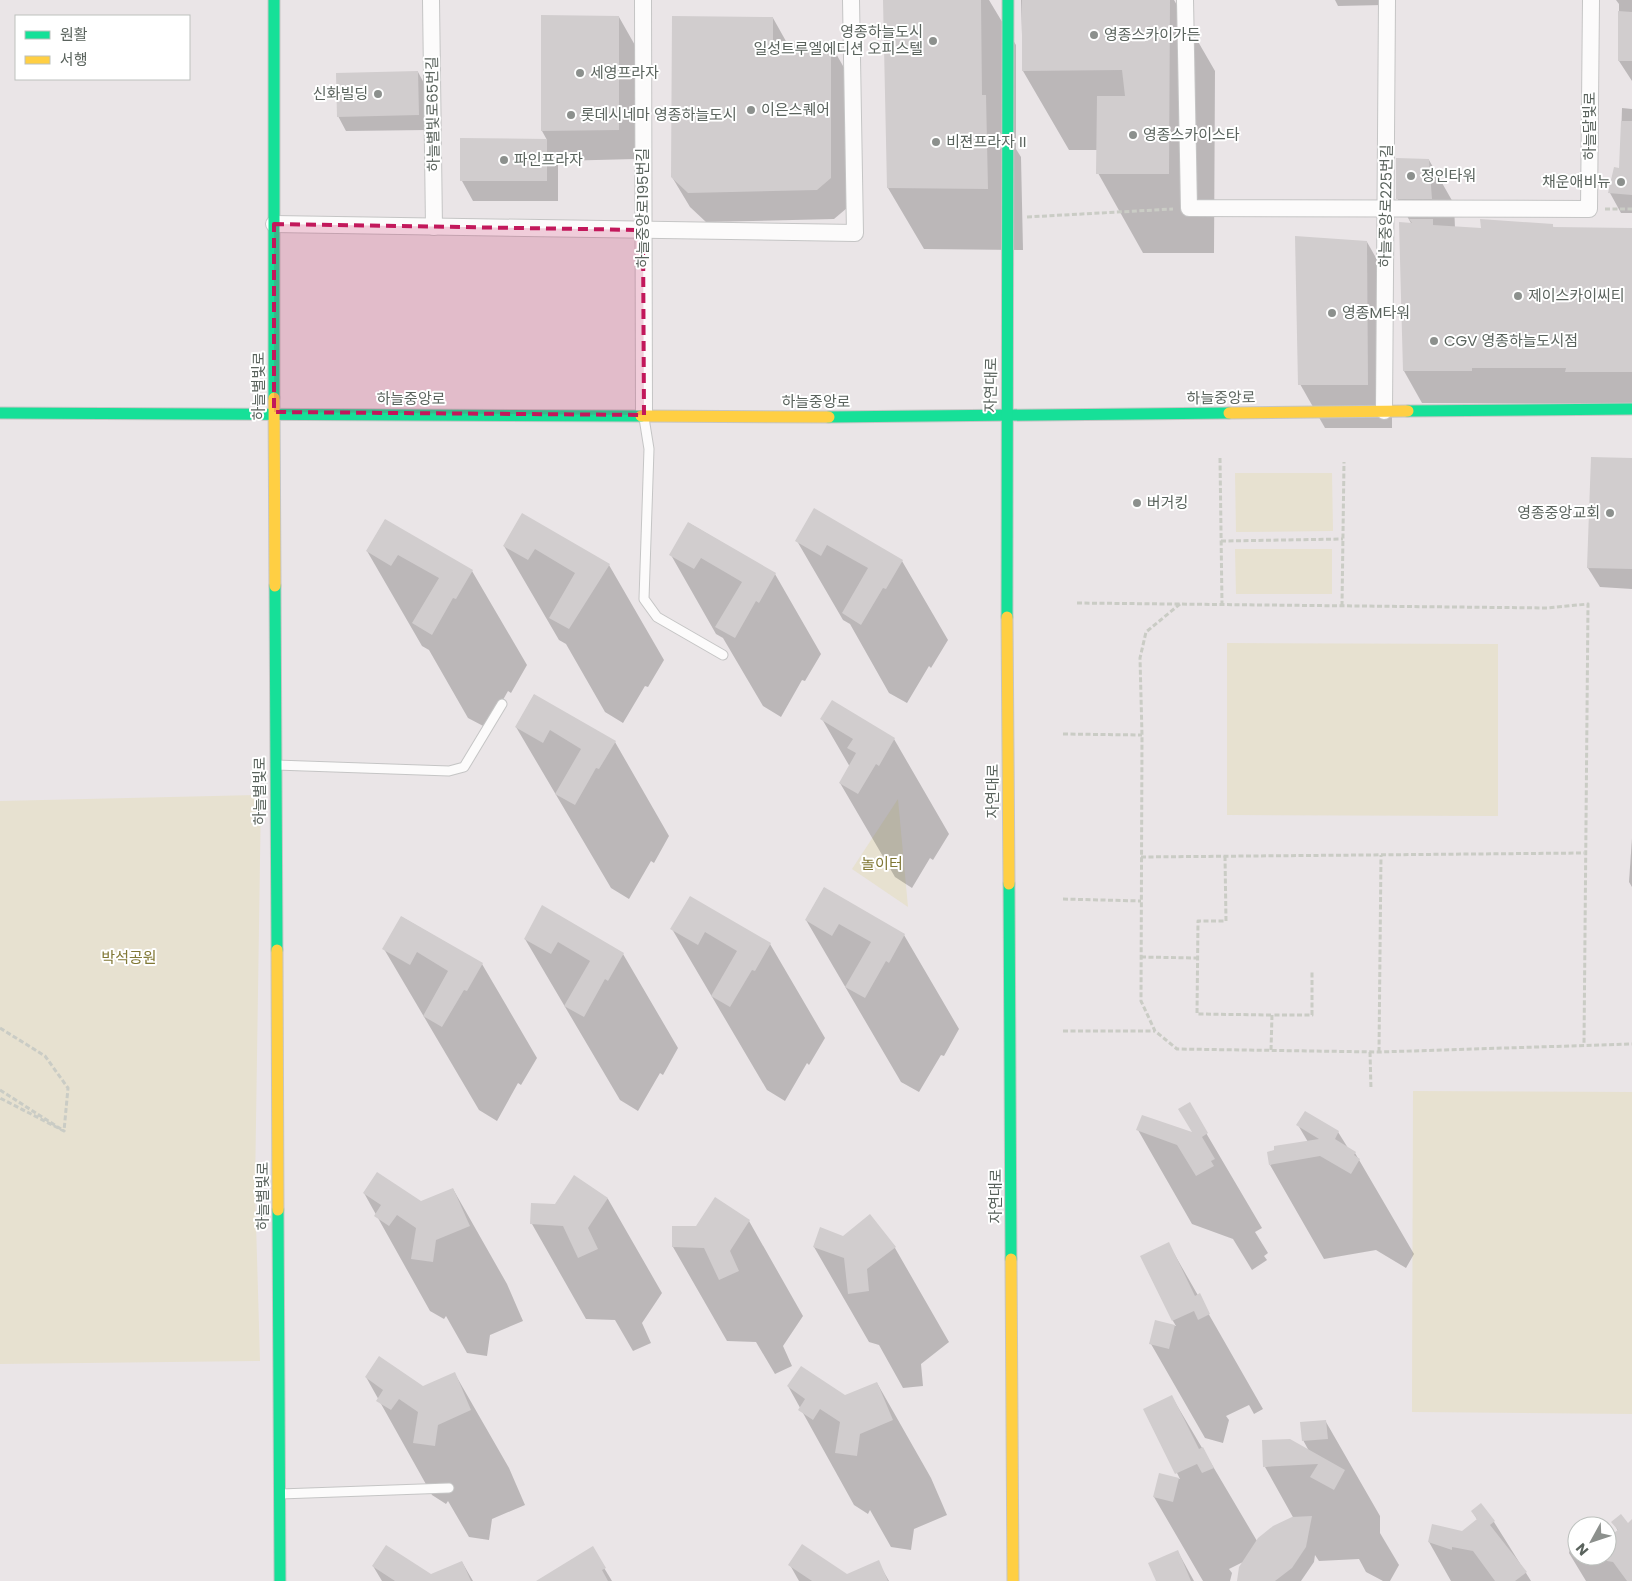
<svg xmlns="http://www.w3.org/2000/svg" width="1632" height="1581" viewBox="0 0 1632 1581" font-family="Poppins,'Noto Sans KR',sans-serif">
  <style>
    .green { fill: #e7e1d0 }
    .shadow { fill: #0003 }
    .building { fill: #d1cdce }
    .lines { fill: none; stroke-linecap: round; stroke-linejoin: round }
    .lane-casing { stroke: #c5c5c5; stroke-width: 11 }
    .street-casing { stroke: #c5c5c5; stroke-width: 18 }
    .fast-casing { stroke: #c5c5c4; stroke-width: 13 }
    .slow-casing { stroke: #c5c5c4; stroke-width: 13 }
    .path { stroke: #caccc5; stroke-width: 3; stroke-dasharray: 5 2.5; stroke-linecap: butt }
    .lane { stroke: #fcfbfb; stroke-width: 9 }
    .street { stroke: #fcfbfb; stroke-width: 16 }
    .fast { stroke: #16e098; stroke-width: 11 }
    .slow { stroke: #ffcf43; stroke-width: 11 }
    .marked { fill: #c2185b; fill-opacity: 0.2; stroke: #c2185b; stroke-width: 4; stroke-dasharray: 10 6; stroke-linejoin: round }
    .poi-dot { fill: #8c908d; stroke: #fff; stroke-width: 2 }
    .labels { text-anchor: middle; stroke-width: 4; stroke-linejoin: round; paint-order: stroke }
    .poi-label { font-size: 15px; fill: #5a635d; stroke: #fff; text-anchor: start }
    .street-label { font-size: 15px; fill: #5a635d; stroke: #fff }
    .park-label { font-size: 15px; fill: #807734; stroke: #fff }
  </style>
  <rect width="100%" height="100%" fill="#eae5e7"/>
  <g class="green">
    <path d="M1235 473H1332L1333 531 1236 532Z"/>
    <path d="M1235 549H1332V594H1236Z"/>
    <path d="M1227 643 1498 644V816L1227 815Z"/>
    <path d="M261 795 255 1188 260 1361 0 1364V801Z"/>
    <path d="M898 799 908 907 852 869Z"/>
    <path d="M1413 1091 1632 1092V1414L1412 1412Z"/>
  </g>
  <g class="shadow">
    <path d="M884 0H989L1016 45V149L1021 157 1023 250 924 249 888 188Z"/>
    <path d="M1021 0H1174L1215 71 1214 253H1143L1098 173V150H1069L1023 71Z"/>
    <path d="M1335 0H1384L1383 5 1338 6Z"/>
    <path d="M1616 0H1632V81L1619 61V4Z"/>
    <path d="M543 16 619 17 636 47 635 159 558 161V201H473L462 181V140H547L542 131Z"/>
    <path d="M773 18 787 43H830L847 73V208L834 219 706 222 690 207 672 177Z"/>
    <path d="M418 72 426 87 427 130 346 131 338 116Z"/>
    <path d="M1622 108 1632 109V213H1621L1610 193 1615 169 1620 170Z"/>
    <path d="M1429 160 1454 204 1455 228 1482 229 1552 225 1554 228 1632 229V404L1422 403 1404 371 1412 225 1397 198Z"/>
    <path d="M1367 242 1392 286V428H1325L1300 384Z"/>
    <path d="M1632 460V589L1600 587 1588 568Z"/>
    <path d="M815 510 902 561 948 640 931 668 929 666 907 703 889 693 850 624 843 620 797 541Z"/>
    <path d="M522 515 609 565 664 660 648 687 645 686 623 723 605 712 566 644 559 640 504 546Z"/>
    <path d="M385 520 472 571 527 665 511 693 508 691 487 728 468 718 429 650 422 646 367 551Z"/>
    <path d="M689 523 775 574 821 654 805 681 802 680 781 717 763 706 723 638 716 634 671 555Z"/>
    <path d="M534 695 615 742 669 836 654 863 651 861 629 899 611 888 516 727Z"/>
    <path d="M822 719 894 739 949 834 933 860 930 858 912 888 895 877 840 783 850 767Z"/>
    <path d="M1632 838V887L1629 882Z"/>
    <path d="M824 888 904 935 959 1029 944 1056 941 1055 919 1092 901 1082 806 920Z"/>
    <path d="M690 897 770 944 825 1038 809 1065 807 1063 785 1101 767 1090 672 929Z"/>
    <path d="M543 907 623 954 678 1048 663 1075 660 1073 638 1111 620 1100 525 939Z"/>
    <path d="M402 917 482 964 537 1058 521 1085 518 1083 497 1121 479 1110 384 949Z"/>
    <path d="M1189 1104 1262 1228 1255 1232 1268 1253 1264 1256 1267 1260 1252 1270 1233 1239 1192 1224 1138 1130 1194 1134Z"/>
    <path d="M1298 1125 1338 1132 1348 1148 1355 1153 1414 1254 1406 1268 1376 1250 1324 1259 1270 1165 1308 1142Z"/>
    <path d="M574 1177 608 1199 662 1293 642 1323 651 1343 633 1351 615 1320 586 1319 532 1224V1205H555Z"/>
    <path d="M453 1189 507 1284 523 1321 490 1335 487 1356 467 1353 446 1316 444 1319 430 1311 364 1193 421 1203Z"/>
    <path d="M749 1221 803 1316 783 1346 792 1366 775 1374 756 1342 727 1341 673 1247 696 1228Z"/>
    <path d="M843 1237 895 1248 949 1342 921 1364 923 1386 903 1388 879 1345 869 1342 814 1247Z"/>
    <path d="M1168 1243 1263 1409 1254 1414 1249 1405 1226 1416 1229 1420 1223 1443 1205 1438 1151 1344 1156 1322 1176 1326 1173 1321Z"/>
    <path d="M455 1374 509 1468 525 1505 492 1519 489 1540 469 1537 448 1501 446 1504 432 1495 366 1377 423 1387Z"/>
    <path d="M877 1383 931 1478 947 1515 914 1529 911 1550 891 1547 870 1510 868 1514 854 1505 788 1386 845 1397Z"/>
    <path d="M1172 1397 1257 1541 1294 1519 1265 1467 1309 1451 1303 1440 1326 1422 1380 1516V1533L1399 1565 1390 1581H1383L1366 1572 1359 1559 1319 1561 1315 1555 1314 1562 1301 1581H1238L1243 1562 1229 1569 1232 1573 1230 1581H1203L1154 1497 1160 1475 1180 1479 1145 1409Z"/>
    <path d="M1481 1505 1494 1522 1531 1581H1451L1429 1542 1462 1533 1478 1521 1472 1511Z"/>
    <path d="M1613 1522 1632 1530V1581H1586L1569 1553 1573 1537H1577V1556H1607V1540L1618 1531Z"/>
    <path d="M592 1548 612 1581H547Z"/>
    <path d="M1178 1552 1194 1581H1157Z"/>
    <path d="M462 1562 473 1581H382L373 1566 430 1576Z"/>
    <path d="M878 1562 889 1581H799L790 1565 847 1575Z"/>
  </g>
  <g class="building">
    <path d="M883 0H981L982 95H986L988 189 887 188Z"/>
    <path d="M1022 0H1170L1169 174H1096L1097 96H1125L1122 70 1022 71Z"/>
    <path d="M1618 11 1632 12V61H1618Z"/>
    <path d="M541 15 619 16V130L541 131Z"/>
    <path d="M672 16 773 17V41L831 42V178L817 190 688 193 671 177Z"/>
    <path d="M418 71 419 115 337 117 336 73Z"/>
    <path d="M1621 121H1632V195L1608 193 1614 167 1619 168Z"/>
    <path d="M460 138 547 139V181H460Z"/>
    <path d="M1396 158 1429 159 1432 199H1396Z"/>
    <path d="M1409 219H1433V225L1481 228 1480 219 1553 224V227L1632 228V372H1565L1566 368H1472V371H1403L1399 222 1412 223Z"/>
    <path d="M1295 236 1367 241 1368 385H1298Z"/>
    <path d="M1591 457 1632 458V569L1587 568Z"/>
    <path d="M814 508 903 560 886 589 883 588 861 625 842 613 868 568 827 545 821 556 795 541Z"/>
    <path d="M522 513 610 564 569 629 549 618 575 573 535 549 528 560 503 546Z"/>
    <path d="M385 519 473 570 456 599 453 598 432 635 412 623 439 578 398 555 391 566 366 551Z"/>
    <path d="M688 522 776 573 759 603 756 601 735 638 715 627 742 582 701 558 694 569 669 555Z"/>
    <path d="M534 694 616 741 599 769 596 768 575 805 555 794 581 749 550 730 543 743 515 727Z"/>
    <path d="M832 700 895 738 879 766 876 764 858 794 839 783 856 753 847 748 853 739 820 719Z"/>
    <path d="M824 887 905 934 889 963 886 961 865 998 845 987 871 942 839 924 832 936 805 920Z"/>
    <path d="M690 896 771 943 755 971 752 970 730 1007 711 996 737 951 705 932 698 945 670 929Z"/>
    <path d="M542 905 624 953 608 981 605 979 584 1017 564 1006 590 961 558 942 551 954 524 939Z"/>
    <path d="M401 916 483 963 467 991 464 990 442 1027 423 1016 448 971 417 952 410 965 382 949Z"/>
    <path d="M1190 1102 1208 1133 1202 1137 1215 1159 1211 1161 1214 1166 1196 1176 1177 1145 1136 1130 1142 1115 1192 1132 1178 1109Z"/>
    <path d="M1305 1111 1339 1131 1335 1139 1356 1152 1354 1155 1360 1159 1351 1174 1320 1156 1269 1165 1267 1152 1274 1150V1146L1319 1139 1296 1125Z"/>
    <path d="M377 1172 421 1201 453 1188 470 1226 436 1240 433 1262 411 1259 416 1228 397 1215 389 1226 374 1216 381 1205 363 1193Z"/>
    <path d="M574 1175 608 1198 588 1228 598 1249 578 1258 563 1226 530 1224 531 1203 555 1204Z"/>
    <path d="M715 1197 750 1220 730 1251 739 1271 719 1280 704 1248 672 1247V1226H696Z"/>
    <path d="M870 1214 896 1247 867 1269 869 1291 848 1294 844 1258 813 1247 820 1227 843 1236Z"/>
    <path d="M1169 1242 1195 1296 1200 1293 1210 1314 1198 1320 1194 1311 1172 1321 1140 1256Z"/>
    <path d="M1155 1320 1175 1325 1169 1349 1149 1344Z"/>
    <path d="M379 1356 423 1386 455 1372 471 1410 438 1425 435 1446 413 1443 418 1412 399 1399 391 1410 376 1401 383 1390 365 1377Z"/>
    <path d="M801 1366 845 1395 877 1382 893 1420 860 1434 857 1456 835 1453 840 1422 820 1409 813 1420 798 1410 805 1399 787 1386Z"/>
    <path d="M1172 1395 1199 1449 1203 1447 1214 1468 1202 1473 1197 1464 1175 1474 1143 1409Z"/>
    <path d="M1326 1420 1328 1439 1302 1441 1300 1422Z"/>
    <path d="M1290 1439 1345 1470 1334 1490 1310 1477 1318 1464 1263 1467 1262 1440Z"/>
    <path d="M1159 1473 1179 1478 1173 1502 1153 1497Z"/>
    <path d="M1481 1503 1495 1521 1490 1525 1527 1572 1515 1581H1495L1473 1551 1452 1547V1550L1428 1542 1432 1524 1462 1531 1477 1519 1471 1511Z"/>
    <path d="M1621 1514 1628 1523 1632 1519V1581H1627L1613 1562 1607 1561V1538L1618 1530 1611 1522Z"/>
    <path d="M1312 1516 1306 1547 1292 1568 1275 1581H1237L1239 1567 1258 1538 1273 1526 1292 1517Z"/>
    <path d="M802 1544 847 1574 879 1560 888 1581H812L788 1565Z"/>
    <path d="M386 1545 431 1574 462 1561 471 1581H395L372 1566Z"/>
    <path d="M593 1546 606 1568 602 1570 608 1581H536Z"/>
    <path d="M1178 1550 1191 1581H1156L1148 1563Z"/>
  </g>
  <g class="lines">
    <g class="lane-casing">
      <g id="lane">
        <path d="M644 418 649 449 644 599 657 617 723 655"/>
        <path d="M276 765 449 771 464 767 502 704"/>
        <path d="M280 1494 449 1488"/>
      </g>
    </g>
    <g class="street-casing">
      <g id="street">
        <path d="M431 0 434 227"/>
        <path d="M643 0 644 415"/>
        <path d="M1185 0 1189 208 1589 209 1591 0"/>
        <path d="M274 224 855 233 851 0"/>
        <path d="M1384 411 1387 0"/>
      </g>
    </g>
    <g class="fast-casing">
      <g id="fast">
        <path d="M274 0V398"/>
        <path d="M1408 411 1632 409"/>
        <path d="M0 413 641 416"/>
        <path d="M829 417 1229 413"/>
        <path d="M275 586 277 950"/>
        <path d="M1007 617 1008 0"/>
        <path d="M1009 884 1011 1259"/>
        <path d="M278 1210 280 1581"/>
      </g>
    </g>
    <g class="slow-casing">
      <g id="slow">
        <path d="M274 398 275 586"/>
        <path d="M1229 413 1408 411"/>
        <path d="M641 416 829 417"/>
        <path d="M1007 617 1009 884"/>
        <path d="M277 950 278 1210"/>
        <path d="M1011 1259 1013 1581"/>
      </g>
    </g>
    <g class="path">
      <path d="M1605 209H1632"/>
      <path d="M1027 217 1173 209"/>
      <path d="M1220 458 1222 604"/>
      <path d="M1221 541 1343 539"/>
      <path d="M1077 603 1548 608 1588 604 1584 1044"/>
      <path d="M1180 604 1146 632 1140 658 1142 735 1141 1001 1155 1031 1177 1049 1379 1052 1632 1044"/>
      <path d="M1342 606 1344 462"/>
      <path d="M1063 734 1142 735"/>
      <path d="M1225 856 1226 921H1198L1197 1014 1272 1015"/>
      <path d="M1141 857 1584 853"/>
      <path d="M1063 899 1141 901"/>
      <path d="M1141 957 1197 958"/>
      <path d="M0 1028 45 1056 68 1088 64 1131"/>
      <path d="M1063 1031H1155"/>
      <path d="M1271 1050 1272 1015H1312V970"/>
      <path d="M1370 1052 1371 1089"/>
      <path d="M1379 1052 1381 855"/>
      <path d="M0 1090 64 1131 0 1098"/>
    </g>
    <use href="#lane" class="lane"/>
    <use href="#street" class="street"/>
    <use href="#fast" class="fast"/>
    <use href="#slow" class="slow"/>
  </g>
  <path class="marked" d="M274 224 643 230 644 415 274 412Z"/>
  <g class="poi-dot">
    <circle cx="1094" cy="35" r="5"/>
    <circle cx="933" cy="41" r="5"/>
    <circle cx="580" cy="73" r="5"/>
    <circle cx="378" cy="94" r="5"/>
    <circle cx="751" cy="110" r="5"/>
    <circle cx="571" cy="115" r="5"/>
    <circle cx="1133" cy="135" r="5"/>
    <circle cx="936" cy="142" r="5"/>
    <circle cx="504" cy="160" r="5"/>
    <circle cx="1411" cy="176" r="5"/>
    <circle cx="1621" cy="182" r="5"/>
    <circle cx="1518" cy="296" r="5"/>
    <circle cx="1332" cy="313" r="5"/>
    <circle cx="1434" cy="341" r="5"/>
    <circle cx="1137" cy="503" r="5"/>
    <circle cx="1610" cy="513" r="5"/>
  </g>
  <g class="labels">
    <g class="poi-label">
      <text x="923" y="37" text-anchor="end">영종하늘도시<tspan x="923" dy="17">일성트루엘에디션 오피스텔</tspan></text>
      <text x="1104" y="40">영종스카이가든</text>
      <text x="590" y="78">세영프라자</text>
      <text x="368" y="99" text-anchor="end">신화빌딩</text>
      <text x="761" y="115">이은스퀘어</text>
      <text x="581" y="120">롯데시네마 영종하늘도시</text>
      <text x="1143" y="140">영종스카이스타</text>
      <text x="946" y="147">비젼프라자 II</text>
      <text x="514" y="165">파인프라자</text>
      <text x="1421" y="181">정인타워</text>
      <text x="1611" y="187" text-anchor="end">채운애비뉴</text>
      <text x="1528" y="301">제이스카이씨티</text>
      <text x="1342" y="318">영종M타워</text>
      <text x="1444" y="346">CGV 영종하늘도시점</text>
      <text x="1147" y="508">버거킹</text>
      <text x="1600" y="518" text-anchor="end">영종중앙교회</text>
    </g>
    <g class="street-label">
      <text transform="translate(433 114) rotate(-91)" y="5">하늘별빛로65번길</text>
      <text transform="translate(1590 126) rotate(-90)" y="5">하늘달빛로</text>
      <text transform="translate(1386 206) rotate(-89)" y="5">하늘중앙로225번길</text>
      <text transform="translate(643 208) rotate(-90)" y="5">하늘중앙로195번길</text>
      <text transform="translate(991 385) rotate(-89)" y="5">자연대로</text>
      <text transform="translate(259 386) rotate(-90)" y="5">하늘별빛로</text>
      <text transform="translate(1221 398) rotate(-1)" y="5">하늘중앙로</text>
      <text x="411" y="404">하늘중앙로</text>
      <text x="816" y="407">하늘중앙로</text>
      <text transform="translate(260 791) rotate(-90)" y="5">하늘별빛로</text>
      <text transform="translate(993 791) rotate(-90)" y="5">자연대로</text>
      <text transform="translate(263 1196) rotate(-90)" y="5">하늘별빛로</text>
      <text transform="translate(996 1196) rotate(-90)" y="5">자연대로</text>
    </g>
    <g class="park-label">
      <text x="882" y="869">놀이터</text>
      <text x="129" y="963">박석공원</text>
    </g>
  </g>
  <rect x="15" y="15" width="175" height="65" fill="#ffffff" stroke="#bdc1be"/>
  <rect x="25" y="31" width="25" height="8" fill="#16e098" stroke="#bdc1be"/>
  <text x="60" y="40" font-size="15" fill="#5a635d">원활</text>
  <rect x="25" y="56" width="25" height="8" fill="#ffcf43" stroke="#bdc1be"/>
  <text x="60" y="65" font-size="15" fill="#5a635d">서행</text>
  <g transform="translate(1592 1541) rotate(230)"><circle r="24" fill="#ffffff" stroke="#bdc1be"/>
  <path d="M0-4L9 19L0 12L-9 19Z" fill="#8c908d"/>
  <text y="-8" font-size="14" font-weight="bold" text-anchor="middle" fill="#5a635d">N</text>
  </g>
</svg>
